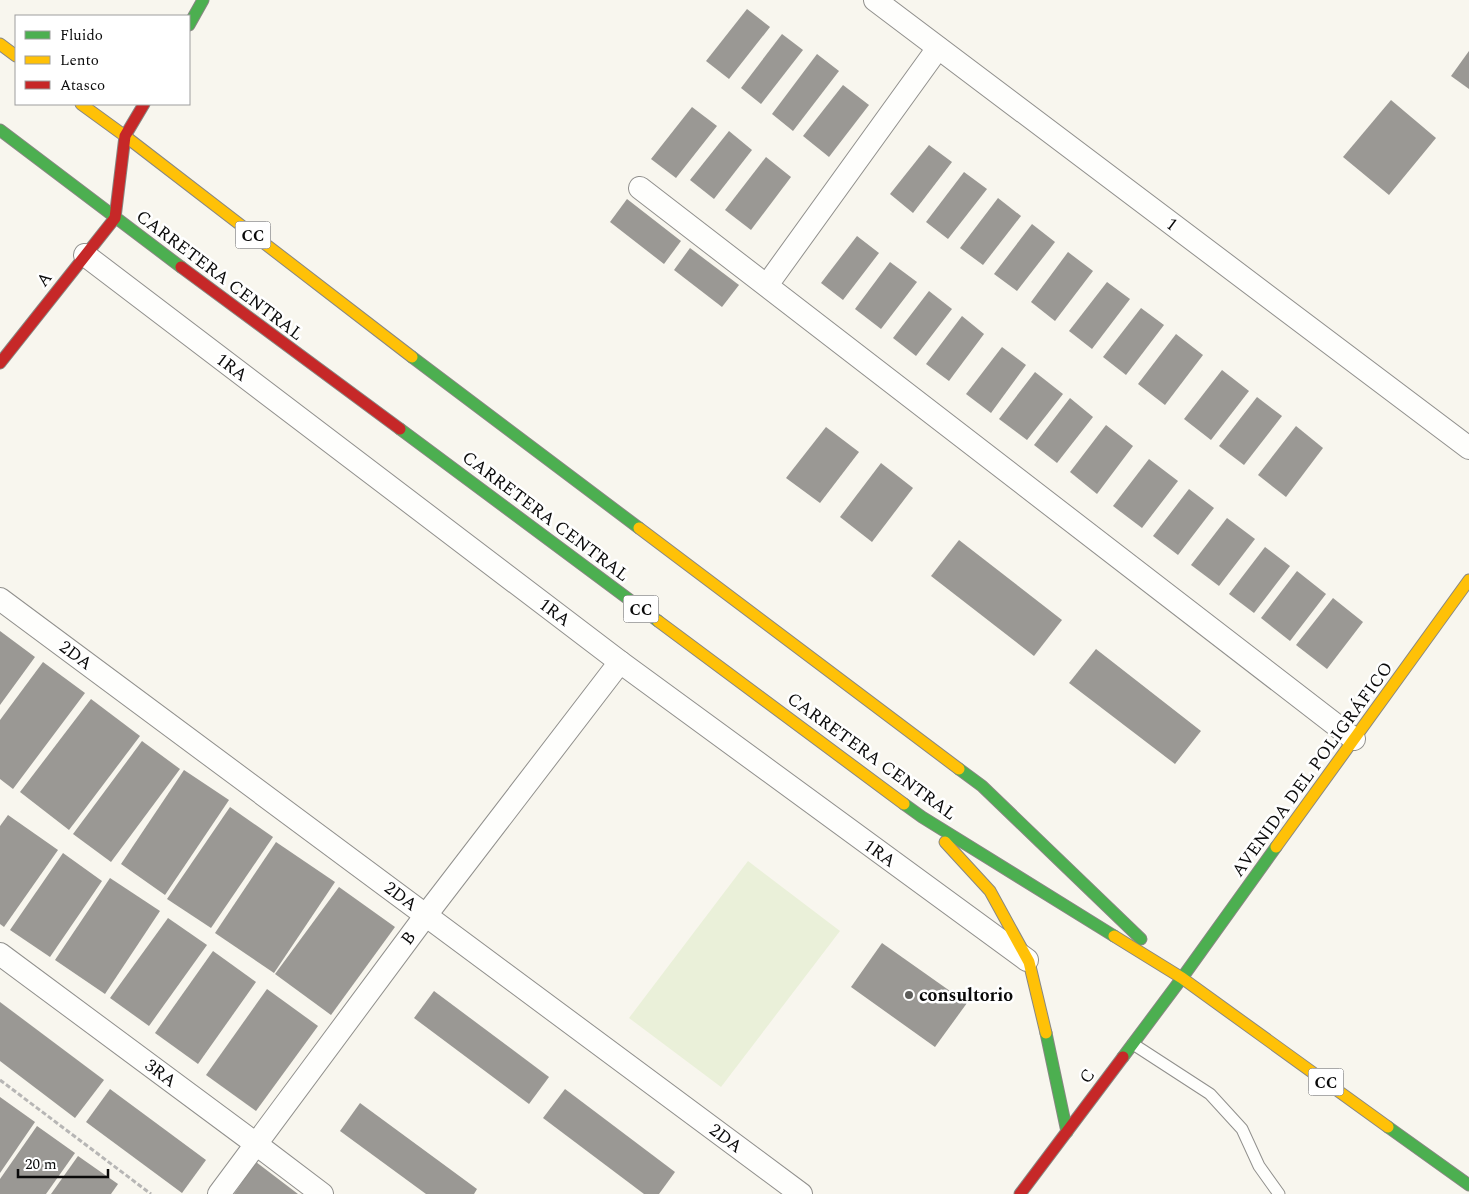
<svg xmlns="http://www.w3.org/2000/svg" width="1469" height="1194" viewBox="0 0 1469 1194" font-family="Spectral,serif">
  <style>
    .pitch { fill: #eaf0d9 }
    .building { fill: #9a9894 }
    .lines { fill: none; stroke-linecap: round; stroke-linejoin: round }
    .lane-casing { stroke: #91908d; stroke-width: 13 }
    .street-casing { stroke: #91908d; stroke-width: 24 }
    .fast-casing { stroke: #888783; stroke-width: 13 }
    .slow-casing { stroke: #888783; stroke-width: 13 }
    .jam-casing { stroke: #888783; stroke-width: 13 }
    .path { stroke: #b7b6b5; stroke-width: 3; stroke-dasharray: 5 2.5; stroke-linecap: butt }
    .lane { stroke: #fefefc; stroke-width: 11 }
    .street { stroke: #fefefc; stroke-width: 22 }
    .fast { stroke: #4caf50; stroke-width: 11 }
    .slow { stroke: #ffc107; stroke-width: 11 }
    .jam { stroke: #c62828; stroke-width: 11 }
    .poi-dot { fill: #5d5d5a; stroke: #fff; stroke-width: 2 }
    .labels { text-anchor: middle; stroke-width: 5; stroke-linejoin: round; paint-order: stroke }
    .shield { fill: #fff; stroke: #545454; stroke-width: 1 }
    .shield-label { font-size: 16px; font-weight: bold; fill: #0a0a0a }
    .street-label { font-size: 18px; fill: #0a0a0a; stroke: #fff }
    .poi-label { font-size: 18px; font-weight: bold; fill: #0a0a0a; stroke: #fff; text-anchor: start }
  </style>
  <rect width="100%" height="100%" fill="#f8f6ee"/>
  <path class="pitch" d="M748 861 840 931 721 1087 629 1018Z"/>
  <g class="building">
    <path d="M747 9 770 27 729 79 706 61Z"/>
    <path d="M782 34 803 50 761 104 741 88Z"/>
    <path d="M1469 51V89L1451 76Z"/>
    <path d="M817 54 839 71 793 131 772 114Z"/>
    <path d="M843 85 869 105 829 157 803 136Z"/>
    <path d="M1391 100 1436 138 1389 195 1343 157Z"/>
    <path d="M692 107 717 126 676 178 651 159Z"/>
    <path d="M729 131 752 150 714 199 690 180Z"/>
    <path d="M929 145 952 162 913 213 890 194Z"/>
    <path d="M766 157 791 177 751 230 725 210Z"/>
    <path d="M964 172 987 189 948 239 926 222Z"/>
    <path d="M998 198 1021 216 983 265 960 248Z"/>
    <path d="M627 199 681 241 664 264 610 222Z"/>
    <path d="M1032 224 1055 242 1017 291 994 274Z"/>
    <path d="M857 236 879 253 843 300 821 283Z"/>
    <path d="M690 248 739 285 722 307 674 270Z"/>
    <path d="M1068 252 1093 271 1055 321 1031 302Z"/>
    <path d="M890 262 917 282 881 329 855 309Z"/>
    <path d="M1107 282 1130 299 1092 349 1069 331Z"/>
    <path d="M929 291 952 309 916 356 893 338Z"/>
    <path d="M1141 308 1164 325 1126 375 1103 357Z"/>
    <path d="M962 316 984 334 949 381 926 364Z"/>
    <path d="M1176 334 1203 355 1165 405 1138 384Z"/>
    <path d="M1002 347 1026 365 991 413 966 394Z"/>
    <path d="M1222 370 1249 391 1211 440 1184 419Z"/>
    <path d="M1035 372 1063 394 1027 440 999 419Z"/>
    <path d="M1257 397 1282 416 1244 465 1219 446Z"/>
    <path d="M1070 398 1093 417 1057 463 1034 445Z"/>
    <path d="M1106 425 1133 446 1097 494 1070 472Z"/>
    <path d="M1296 426 1323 448 1286 497 1258 475Z"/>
    <path d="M826 427 859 452 820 503 786 478Z"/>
    <path d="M1149 459 1178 481 1142 528 1113 506Z"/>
    <path d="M881 463 913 488 872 542 840 517Z"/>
    <path d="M1189 489 1214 508 1178 555 1153 536Z"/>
    <path d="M1227 518 1255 539 1219 586 1191 565Z"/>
    <path d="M959 540 1062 620 1034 656 931 576Z"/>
    <path d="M1265 547 1290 566 1254 613 1229 594Z"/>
    <path d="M1297 571 1326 594 1290 641 1261 618Z"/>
    <path d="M1333 598 1363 622 1327 669 1296 645Z"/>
    <path d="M0 631 35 657 0 705Z"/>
    <path d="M1096 649 1201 731 1175 764 1069 683Z"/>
    <path d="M43 662 85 693 13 789 0 779V720Z"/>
    <path d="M91 699 140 736 69 830 20 792Z"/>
    <path d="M142 741 180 769 111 862 73 834Z"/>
    <path d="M184 770 229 800 165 895 121 864Z"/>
    <path d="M230 807 273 837 211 928 167 899Z"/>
    <path d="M8 815 58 850 4 927 0 924V826Z"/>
    <path d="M276 842 335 882 274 973 215 933Z"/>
    <path d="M63 853 102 881 50 957 10 930Z"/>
    <path d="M110 878 160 911 105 994 55 960Z"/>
    <path d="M339 887 395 927 331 1015 275 974Z"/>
    <path d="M168 918 207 945 149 1026 110 998Z"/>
    <path d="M882 943 967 1003 935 1047 851 987Z"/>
    <path d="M213 951 256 982 198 1064 155 1033Z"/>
    <path d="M267 989 318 1026 256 1111 206 1075Z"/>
    <path d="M434 991 549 1077 529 1104 414 1018Z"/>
    <path d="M0 1002 104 1080 75 1118 0 1061Z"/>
    <path d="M110 1089 206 1160 182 1193 86 1122Z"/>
    <path d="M565 1089 675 1172 659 1194H644L543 1118Z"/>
    <path d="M0 1097 35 1122 0 1173Z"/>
    <path d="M360 1103 477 1189 474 1194H426L340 1131Z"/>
    <path d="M37 1126 75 1153 46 1194H0V1179Z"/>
    <path d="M78 1156 118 1184 111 1194H51Z"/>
    <path d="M256 1162 298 1194H234Z"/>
  </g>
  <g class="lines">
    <g class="lane-casing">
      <path id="lane" d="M1133 1044 1210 1094 1242 1129 1259 1166 1279 1194"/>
    </g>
    <g class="street-casing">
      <g id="street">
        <path d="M875 0 1469 448"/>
        <path d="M640 188 1354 739"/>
        <path d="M85 255 620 662 1027 960"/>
        <path d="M767 285 938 48"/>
        <path d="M0 599 801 1194"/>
        <path d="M0 954 256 1144 322 1194"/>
        <path d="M219 1194 426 915 620 662"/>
      </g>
    </g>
    <g class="fast-casing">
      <g id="fast">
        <path d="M189 25 203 0"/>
        <path d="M0 130 181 267"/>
        <path d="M412 357 639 528"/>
        <path d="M400 429 658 621"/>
        <path d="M959 769 982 786 1141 939"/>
        <path d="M904 804 922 817 1114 936"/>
        <path d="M1046 1033 1067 1132"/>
        <path d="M1123 1057 1182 978 1276 847"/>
        <path d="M1388 1127 1469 1185"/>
      </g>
    </g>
    <g class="slow-casing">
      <g id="slow">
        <path d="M0 44 16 56"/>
        <path d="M81 104 125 136 412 357"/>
        <path d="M639 528 959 769"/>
        <path d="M658 621 904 804"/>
        <path d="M945 842 990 891 1029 962 1046 1033"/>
        <path d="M1276 847 1469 580"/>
        <path d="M1114 936 1182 978 1388 1127"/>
      </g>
    </g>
    <g class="jam-casing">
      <g id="jam">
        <path d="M181 267 400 429"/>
        <path d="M0 363 115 218 125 136 144 104"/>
        <path d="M1020 1194 1123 1057"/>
      </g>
    </g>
    <path class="path" d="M0 1080 151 1194"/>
    <use href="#lane" class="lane"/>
    <use href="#street" class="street"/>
    <use href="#fast" class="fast"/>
    <use href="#slow" class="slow"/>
    <use href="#jam" class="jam"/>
  </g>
  <circle class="poi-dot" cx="909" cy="995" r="5"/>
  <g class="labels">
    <g class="shield">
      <rect x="235.5" y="221.5" width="35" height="27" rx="4"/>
      <rect x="623.5" y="595.5" width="35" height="27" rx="4"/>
      <rect x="1308.5" y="1068.5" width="35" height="27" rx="4"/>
    </g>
    <g class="shield-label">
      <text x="253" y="241">CC</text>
      <text x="641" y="615">CC</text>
      <text x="1326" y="1088">CC</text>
    </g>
    <g class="street-label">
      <text transform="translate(1172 224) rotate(37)" y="6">1</text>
      <text transform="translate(220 275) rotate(37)" y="6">CARRETERA CENTRAL</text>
      <text transform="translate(44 279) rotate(-52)" y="6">A</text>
      <text transform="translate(232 367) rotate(37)" y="6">1RA</text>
      <text transform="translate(546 516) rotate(37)" y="6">CARRETERA CENTRAL</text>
      <text transform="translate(555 612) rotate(37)" y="6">1RA</text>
      <text transform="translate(76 655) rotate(37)" y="6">2DA</text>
      <text transform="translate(872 756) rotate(36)" y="6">CARRETERA CENTRAL</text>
      <text transform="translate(1312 769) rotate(-54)" y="6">AVENIDA DEL POLIGRÁFICO</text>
      <text transform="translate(880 853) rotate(36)" y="6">1RA</text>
      <text transform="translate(401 896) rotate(37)" y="6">2DA</text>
      <text transform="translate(408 938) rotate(-53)" y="6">B</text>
      <text transform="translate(161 1073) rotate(37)" y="6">3RA</text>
      <text transform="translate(1087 1076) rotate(-53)" y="6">C</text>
      <text transform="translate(726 1138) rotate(37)" y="6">2DA</text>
    </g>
    <g class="poi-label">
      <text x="919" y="1001">consultorio</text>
    </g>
  </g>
  <rect x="15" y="15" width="175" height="90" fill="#ffffff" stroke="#9d9d9d"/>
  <rect x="25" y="31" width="25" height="8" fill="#4caf50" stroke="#9d9d9d"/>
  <text x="60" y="40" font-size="15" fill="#0a0a0a">Fluido</text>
  <rect x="25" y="56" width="25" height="8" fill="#ffc107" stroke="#9d9d9d"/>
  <text x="60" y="65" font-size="15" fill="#0a0a0a">Lento</text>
  <rect x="25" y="81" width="25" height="8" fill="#c62828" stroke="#9d9d9d"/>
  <text x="60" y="90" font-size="15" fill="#0a0a0a">Atasco</text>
  <path d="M18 1169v8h90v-8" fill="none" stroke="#0a0a0a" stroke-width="2.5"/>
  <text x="25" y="1169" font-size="15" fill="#0a0a0a" stroke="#ffffff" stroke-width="4" paint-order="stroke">20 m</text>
</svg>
